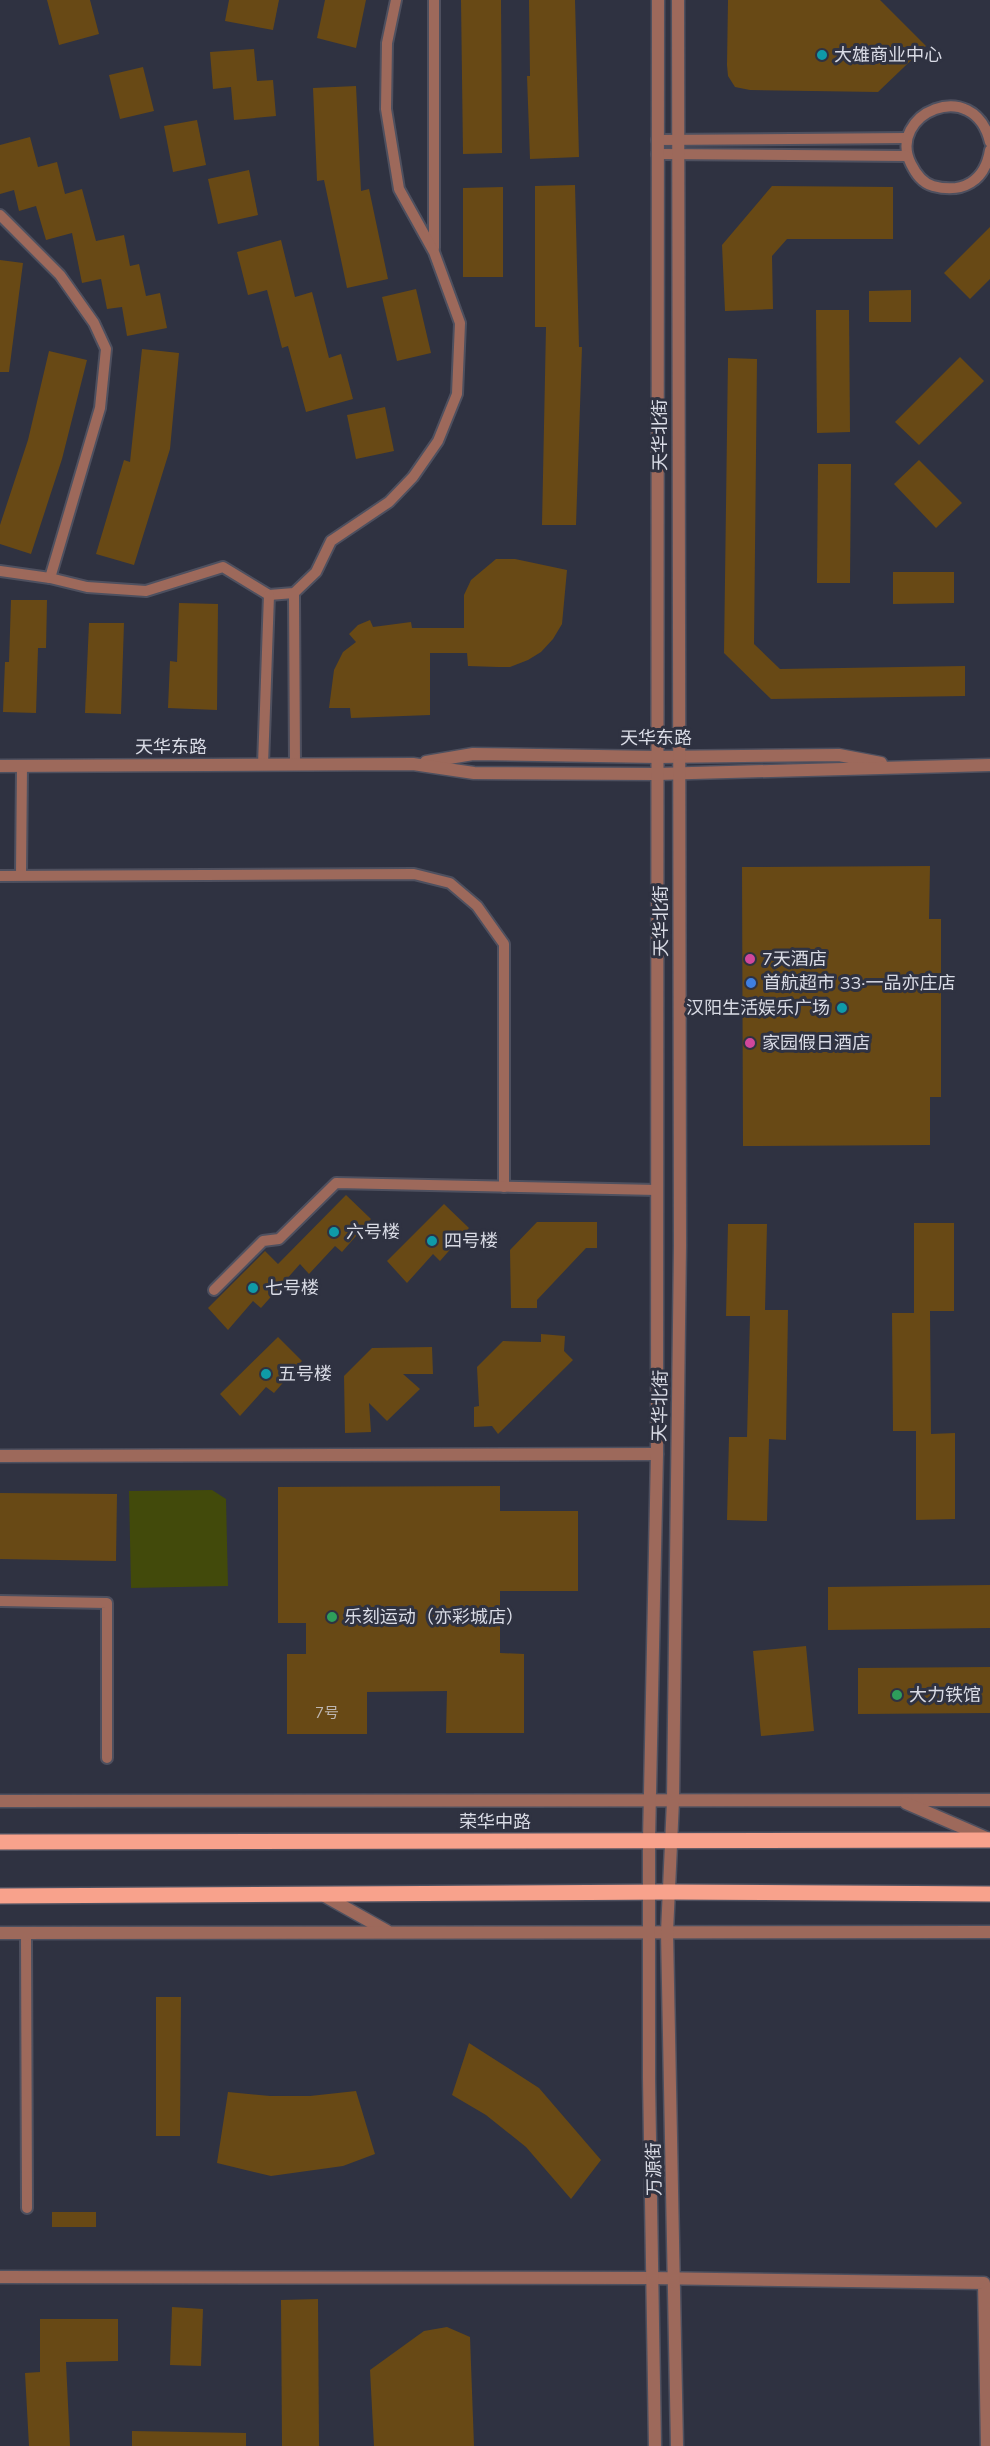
<svg xmlns="http://www.w3.org/2000/svg" width="990" height="2446" viewBox="0 0 990 2446" font-family="Mulish,'Noto Sans SC',sans-serif">
  <style>
    .green { fill: #424a0b }
    .building { fill: #684915 }
    .lines { fill: none; stroke-linecap: round; stroke-linejoin: round }
    .service-casing { stroke: #4e505f; stroke-width: 14 }
    .minor-casing { stroke: #4e505f; stroke-width: 15 }
    .tertiary-casing { stroke: #4e505f; stroke-width: 15 }
    .primary-casing { stroke: #4e505f; stroke-width: 18 }
    .service { stroke: #9d695b; stroke-width: 10 }
    .minor { stroke: #9d695b; stroke-width: 12 }
    .tertiary { stroke: #9d695b; stroke-width: 12 }
    .primary { stroke: #f8a28c; stroke-width: 15 }
    .culture-dot { fill: #0f9aa8; stroke: #2f3241; stroke-width: 2 }
    .hotel-dot { fill: #d1479c; stroke: #2f3241; stroke-width: 2 }
    .shop-dot { fill: #3f7fe0; stroke: #2f3241; stroke-width: 2 }
    .leisure-dot { fill: #2e9e5b; stroke: #2f3241; stroke-width: 2 }
    .labels { text-anchor: middle; stroke-width: 6; stroke-linejoin: round; paint-order: stroke }
    .number-label { font-size: 15px; fill: #bdb6b1 }
    .poi-label { font-size: 18px; fill: #d9dbe5; stroke: #2f3241; text-anchor: start }
    .street-label { font-size: 18px; fill: #d9dbe5; stroke: #2f3241 }
  </style>
  <rect width="100%" height="100%" fill="#2f3241"/>
  <path class="green" d="M212 1490 226 1499 228 1586 131 1588 129 1491Z"/>
  <g class="building">
    <path d="M47 0H90L99 34 59 45Z"/>
    <path d="M229 0H279L273 30 225 21Z"/>
    <path d="M325 0H366L356 48 317 38Z"/>
    <path d="M461 0H501L502 153 463 154Z"/>
    <path d="M529 0H575L579 157 530 159 527 76H530Z"/>
    <path d="M728 0H880L926 46 878 92 750 90 735 87 728 76 727 65Z"/>
    <path d="M254 49 257 81 273 80 276 116 234 120 231 87 213 89 210 52Z"/>
    <path d="M143 67 154 111 120 119 109 75Z"/>
    <path d="M356 86 361 191 369 189 388 279 347 288 324 180 317 181 313 88Z"/>
    <path d="M197 120 206 165 173 172 164 126Z"/>
    <path d="M30 137 38 167 57 162 65 194 82 189 96 241 124 235 130 266 139 264 146 296 160 293 167 328 127 336 122 307 107 309 101 279 82 283 72 233 46 240 36 206 19 211 14 190 0 194V145Z"/>
    <path d="M249 170 258 215 218 224 208 179Z"/>
    <path d="M575 185 579 347H582L576 525H542L546 327H535V186Z"/>
    <path d="M772 186 893 187V239H787L772 256 773 309 725 311 722 245Z"/>
    <path d="M503 187V277H463V188Z"/>
    <path d="M990 227V279L970 299 944 273Z"/>
    <path d="M281 240 295 297 312 292 329 358 341 354 353 399 306 412 288 346 282 348 267 290 248 295 237 252Z"/>
    <path d="M0 260 23 263 9 372H0Z"/>
    <path d="M416 289 431 353 397 361 382 297Z"/>
    <path d="M911 290V322H869V291Z"/>
    <path d="M816 310H849L850 432 817 433Z"/>
    <path d="M142 349 179 353 170 449 134 565 96 554 124 460 130 462Z"/>
    <path d="M49 351 87 360 62 459 31 554 0 544V525L28 440Z"/>
    <path d="M960 357 984 381 919 445 895 422Z"/>
    <path d="M728 358 757 359 754 644 780 669 965 666V696L771 699 724 653Z"/>
    <path d="M385 407 394 451 356 459 347 415Z"/>
    <path d="M919 460 962 503 936 528 894 484Z"/>
    <path d="M818 464H851L850 583H817Z"/>
    <path d="M496 559H515L567 570 562 624 553 639 541 652 528 660 510 667H498L468 666 467 653H430V715L351 718 350 708H329L334 670 343 652 356 642 349 634 358 625 370 620 373 627 411 622 412 628H464V595L471 580Z"/>
    <path d="M893 572H954V603L893 604Z"/>
    <path d="M11 600H47L46 648H38L36 713 3 712 5 662H9Z"/>
    <path d="M179 603 218 604 217 710 168 708 170 661 177 662Z"/>
    <path d="M89 623H124L121 714 85 713Z"/>
    <path d="M930 866 929 919H941V1097H930V1145L743 1146 742 867Z"/>
    <path d="M346 1195 371 1219 342 1252 335 1246 309 1274 300 1264 261 1308 253 1301 228 1330 208 1308 265 1251 278 1264Z"/>
    <path d="M444 1204 469 1228 440 1261 433 1254 407 1283 387 1261Z"/>
    <path d="M537 1222H597V1248H586L537 1300V1308H511L510 1250Z"/>
    <path d="M914 1223H954V1311H930L931 1434 955 1433V1519L916 1520V1431H893L892 1313H914Z"/>
    <path d="M728 1224H767L765 1310H788L786 1440 769 1439 767 1521 727 1520 729 1437H747L750 1316H726Z"/>
    <path d="M541 1334 565 1336 564 1351 573 1360 498 1434 492 1426 474 1427V1407L479 1406 477 1367 503 1341 541 1342Z"/>
    <path d="M278 1337 302 1361 274 1393 266 1387 240 1416 220 1394Z"/>
    <path d="M432 1347 433 1374H403L420 1389 387 1421 369 1403 371 1432 345 1433 344 1376 372 1348Z"/>
    <path d="M500 1486V1511H578V1591H500V1653L524 1654V1733H446L447 1691 367 1692V1734H287V1654H306V1623H278V1487Z"/>
    <path d="M0 1493 117 1494 116 1561 0 1559Z"/>
    <path d="M990 1585V1628L828 1630V1587Z"/>
    <path d="M806 1646 814 1731 761 1736 753 1651Z"/>
    <path d="M990 1667V1713L858 1714V1668Z"/>
    <path d="M156 1997H181L180 2136H156Z"/>
    <path d="M469 2043 539 2088 601 2160 571 2199 526 2147 486 2115 452 2095Z"/>
    <path d="M356 2091 375 2154 343 2166 271 2176 217 2163 228 2092 270 2096H310Z"/>
    <rect x="52" y="2212" width="44" height="15"/>
    <path d="M318 2299 319 2446H282L281 2300Z"/>
    <path d="M172 2307 203 2309 201 2366 170 2365Z"/>
    <path d="M40 2319H118V2361L66 2362 70 2446H29L25 2373 40 2372Z"/>
    <path d="M447 2327 470 2337 474 2446H374L370 2370 424 2331Z"/>
    <path d="M132 2431 246 2433V2446H132Z"/>
  </g>
  <g class="lines">
    <g class="service-casing">
      <g id="service">
        <path d="M434 0V248"/>
        <path d="M657 140 907 138"/>
        <path d="M990 142C974 75 886 114 911 164 916 174 922 183 933 186 963 194 985 181 990 150"/>
        <path d="M657 154 907 156"/>
        <path d="M0 215 60 275 94 323 106 349 100 408 50 578"/>
        <path d="M0 571 50 578 87 587 146 591 223 567 269 595 294 593 316 572 331 541 389 502 413 477 438 441 457 394 460 323 434 252 399 189 386 109 387 43 396 0"/>
        <path d="M294 593 295 765"/>
        <path d="M263 765 269 595"/>
        <path d="M21 875 22 766"/>
        <path d="M0 876 414 874 450 883 477 906 504 944V1187"/>
        <path d="M214 1290 263 1241 279 1239 336 1183 657 1190"/>
        <path d="M0 1601 107 1603V1758"/>
        <path d="M26 1933 27 2208"/>
      </g>
    </g>
    <g class="minor-casing">
      <g id="minor">
        <path d="M0 1456 657 1454"/>
        <path d="M0 2277 651 2278 984 2283 987 2446"/>
      </g>
    </g>
    <g class="tertiary-casing">
      <g id="tertiary">
        <path d="M426 762 473 754 657 757 839 755 881 763"/>
        <path d="M0 766 413 764 474 773 657 774 990 765"/>
        <path d="M0 1801 990 1800"/>
        <path d="M906 1803 989 1839"/>
        <path d="M323 1895 387 1931"/>
        <path d="M0 1933 990 1932"/>
        <path d="M655 2446 649 2078V1841L657 1454 658 0"/>
        <path d="M677 2446 667 1932 673 1801 680 1245 678 0"/>
      </g>
    </g>
    <g class="primary-casing">
      <g id="primary">
        <path d="M0 1842 990 1840"/>
        <path d="M0 1896 668 1892 990 1894"/>
      </g>
    </g>
    <use href="#service" class="service"/>
    <use href="#minor" class="minor"/>
    <use href="#tertiary" class="tertiary"/>
    <use href="#primary" class="primary"/>
  </g>
  <g class="culture-dot">
    <circle cx="822" cy="55" r="6"/>
    <circle cx="842" cy="1008" r="6"/>
    <circle cx="334" cy="1232" r="6"/>
    <circle cx="432" cy="1241" r="6"/>
    <circle cx="253" cy="1288" r="6"/>
    <circle cx="266" cy="1374" r="6"/>
  </g>
  <g class="hotel-dot">
    <circle cx="750" cy="959" r="6"/>
    <circle cx="750" cy="1043" r="6"/>
  </g>
  <circle class="shop-dot" cx="751" cy="983" r="6"/>
  <g class="leisure-dot">
    <circle cx="332" cy="1617" r="6"/>
    <circle cx="897" cy="1695" r="6"/>
  </g>
  <g class="labels">
    <g class="number-label">
      <text x="327" y="1718">7号</text>
    </g>
    <g class="poi-label">
      <text x="834" y="61">大雄商业中心</text>
      <text x="762" y="965">7天酒店</text>
      <text x="763" y="989">首航超市 33·一品亦庄店</text>
      <text x="830" y="1014" text-anchor="end">汉阳生活娱乐广场</text>
      <text x="762" y="1049">家园假日酒店</text>
      <text x="346" y="1238">六号楼</text>
      <text x="444" y="1247">四号楼</text>
      <text x="265" y="1294">七号楼</text>
      <text x="278" y="1380">五号楼</text>
      <text x="344" y="1623">乐刻运动（亦彩城店）</text>
      <text x="909" y="1701">大力铁馆</text>
    </g>
    <g class="street-label">
      <text transform="translate(660 435) rotate(-90)" y="6">天华北街</text>
      <text x="656" y="744">天华东路</text>
      <text x="171" y="753">天华东路</text>
      <text transform="translate(661 921) rotate(-90)" y="6">天华北街</text>
      <text transform="translate(660 1406) rotate(-89)" y="6">天华北街</text>
      <text x="495" y="1828">荣华中路</text>
      <text transform="translate(654 2169) rotate(-91)" y="6">万源街</text>
    </g>
  </g>
</svg>
